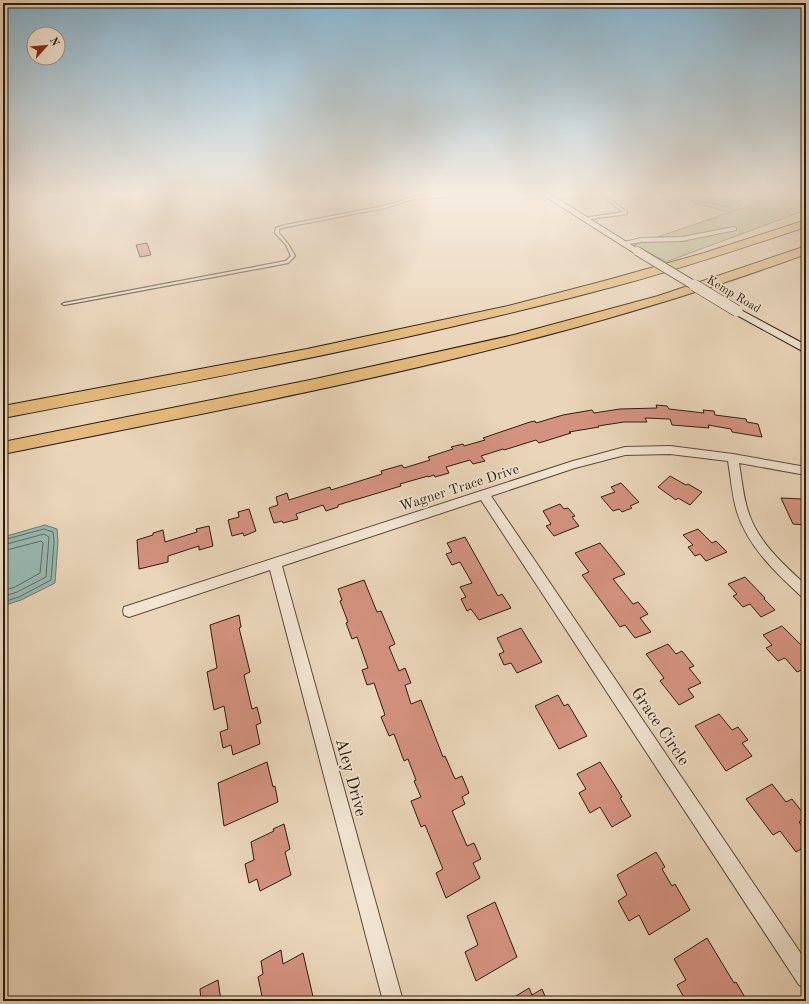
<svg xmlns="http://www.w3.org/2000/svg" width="809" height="1004" viewBox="0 0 809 1004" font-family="'Old Standard TT',serif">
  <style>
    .green { fill: #b5be91; stroke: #706e50 }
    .water { fill: #98b8b2; stroke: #6d7a71 }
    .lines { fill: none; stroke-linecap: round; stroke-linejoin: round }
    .shore { stroke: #626b61; stroke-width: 1 }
    .building { fill: #d49280; stroke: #2c1e10 }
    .service-casing { stroke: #5c4c3a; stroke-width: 2.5 }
    .minor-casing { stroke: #5c4c3a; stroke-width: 2 }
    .secondary-casing { stroke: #2c1e10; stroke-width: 2 }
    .motorway-casing { stroke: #2c1e10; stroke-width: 2 }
    .service { fill: #f1e4d2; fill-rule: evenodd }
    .minor { fill: #f1e4d2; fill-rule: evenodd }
    .secondary { fill: #f1e4d2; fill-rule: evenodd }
    .motorway { fill: #e5ba7c; fill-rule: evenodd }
    .secondary-bridge-far1-casing { stroke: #2c1e10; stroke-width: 10; stroke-linecap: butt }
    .secondary-bridge-casing { stroke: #2c1e10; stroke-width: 12; stroke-linecap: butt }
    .secondary-bridge-far1 { stroke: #f1e4d2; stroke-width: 8 }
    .secondary-bridge { stroke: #f1e4d2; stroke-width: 11 }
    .labels { text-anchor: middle; stroke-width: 3.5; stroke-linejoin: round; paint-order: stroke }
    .far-street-label { font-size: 12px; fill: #2c1e10; stroke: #f1e4d2 }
    .street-label { font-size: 14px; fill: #2c1e10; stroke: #f1e4d2 }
    .near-street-label { font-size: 17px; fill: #2c1e10; stroke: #f1e4d2 }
  </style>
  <rect width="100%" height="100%" fill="#ead5b9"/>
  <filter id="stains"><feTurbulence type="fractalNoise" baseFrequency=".005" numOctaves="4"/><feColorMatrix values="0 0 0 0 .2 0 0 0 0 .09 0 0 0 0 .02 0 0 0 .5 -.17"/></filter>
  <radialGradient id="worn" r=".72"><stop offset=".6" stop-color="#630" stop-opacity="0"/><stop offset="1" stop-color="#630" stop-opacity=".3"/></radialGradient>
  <path class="green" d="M781 195H806V210L666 262 634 245Z"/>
  <g class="water">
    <path d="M682 195H725L742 206 728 212 697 204Z"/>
    <path d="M45 525 57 529 58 541 55 583 21 600 3 606V537Z"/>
  </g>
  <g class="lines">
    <g class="shore">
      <path d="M690 195 699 201 730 207 731 204 725 199 724 195"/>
      <path d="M3 540 44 529 53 532 54 542 51 580 19 597 3 602"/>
      <path d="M3 545 44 534 49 537 46 577 17 592 3 597"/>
      <path d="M3 551 41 541 43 543 40 573 15 587 3 591"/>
    </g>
  </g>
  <g class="building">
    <path d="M147 243 151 255 140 257 136 245Z"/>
    <path d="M656 405 667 406 669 409 704 413 703 410 714 411 715 415 746 419 747 422 758 424 762 437 732 432 731 429 708 425 709 428 672 425 670 419 645 418 647 422H624L598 426 599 427 569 432 571 433 539 443 536 440 504 450 503 449 481 456 485 461 473 464 470 460 446 467 449 473 435 477 434 475 428 477V476L400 484 401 486 338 505V507L326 511 323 505 296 514 298 519 283 523 282 521 274 523 269 508 278 505 276 497 287 493 289 500 330 487 331 490 382 474 381 471 402 465 404 468 430 460 428 457 453 449 451 447 463 444 464 446 485 440 483 438 530 422 535 421 536 423 563 415 592 410 594 413 620 409 657 408Z"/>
    <path d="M670 476 686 485 688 484 702 492 690 505 678 498 676 500 658 487Z"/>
    <path d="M621 483 639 502 630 506 632 508 622 512 619 509 613 511 601 497 615 492 611 487Z"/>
    <path d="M781 498 802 499 806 507V525L793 524Z"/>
    <path d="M560 504 564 509 568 508 575 516 572 517 579 526 554 536 546 526 551 524 543 511Z"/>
    <path d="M249 509 256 531 244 536 243 533 232 536 228 520 239 517 238 512Z"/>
    <path d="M209 526 213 546 199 550V546L168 556V562L139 569 137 540 153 535V533L163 530 165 542 197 532 196 529Z"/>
    <path d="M698 529 712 543 716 541 727 552 706 561 700 554 695 556 688 547 693 545 683 535Z"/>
    <path d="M465 537 498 596 502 594 511 608 479 620 471 609 467 611 461 599 466 597 460 587 472 583 460 562 452 565 446 554 452 552 447 543Z"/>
    <path d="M600 543 625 574 613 579 633 604 638 602 648 614 640 618 651 632 635 638 625 625 620 627 582 575 589 572 575 553Z"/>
    <path d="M745 577 765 598 764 599 775 610 761 617 750 604 743 607 733 596 737 594 728 584Z"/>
    <path d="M364 580 377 612 381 611 395 644 389 647 399 671 405 668 411 683 405 685 411 704 421 700 443 757 445 756 455 779 462 776 469 793 462 797 465 804 452 811 467 846 474 843 481 859 473 863 480 878 446 898 436 873 443 869 425 825 421 827 411 801 421 797 414 781 416 780 408 759 404 761 394 734 389 736 381 717 385 715 374 683 367 685 362 670 368 668 357 637 352 639 346 623 348 622 340 601 342 600 338 589Z"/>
    <path d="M239 615 241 627 239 628 250 672 244 675 252 709 257 707 261 723 256 725 260 744 233 755 231 745 223 748 220 732 228 729 224 706 214 710 207 672 217 668 210 625Z"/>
    <path d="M782 626 806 650V668L797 672 785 658 778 661 766 648 772 645 763 635Z"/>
    <path d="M521 628 542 662 517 673 511 663 504 665 499 654 504 652 497 638Z"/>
    <path d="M668 644 676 654 682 651 694 666 689 668 701 683 688 689 694 697 679 705 660 681 664 678 646 654Z"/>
    <path d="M558 695 564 706 568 704 587 736 559 749 535 706Z"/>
    <path d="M719 714 732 730 738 727 748 740 742 743 752 756 726 771 695 726Z"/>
    <path d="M267 762 273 787 275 786 278 802 224 826 218 783Z"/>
    <path d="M600 762 622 797 620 798 631 816 612 827 600 807 590 813 579 793 586 789 577 774Z"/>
    <path d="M772 784 786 802 792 799 806 817 799 822 806 831V846L796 852 780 831 773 835 746 799Z"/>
    <path d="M284 824 290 849 285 852 291 875 260 891 257 879 249 883 245 864 254 860 251 842 274 831 273 829Z"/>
    <path d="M656 852 665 867 662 869 672 886 675 884 690 910 649 935 639 915 629 921 618 901 627 895 617 875Z"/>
    <path d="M495 902 517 957 476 981 465 952 478 945 467 916Z"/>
    <path d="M707 938 734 983 736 982 747 1001H686L677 985 686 980 674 959Z"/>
    <path d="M281 950 283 964 303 953 314 1001H263L258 977 263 974 261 961Z"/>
    <path d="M218 980 221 1001H201L200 989Z"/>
    <path d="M529 988 532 995 542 989 547 1001H508Z"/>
  </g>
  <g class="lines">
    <g class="service-casing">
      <g id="service">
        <path d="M451 195H461L460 196 413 199 385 208 286 227 279 229V233L288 244 295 256 288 263 64 305 62 304 64 303 286 261 291 256 286 245 275 233 276 228 285 225 384 206 413 197Z"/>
        <path d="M601 195H603L627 212V214L583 220V219L584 218 623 212Z"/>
      </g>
    </g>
    <g class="minor-casing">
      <g id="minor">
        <path d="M734 227 736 228V230L682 241 641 242 623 245 620 243 641 238 682 237Z"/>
        <path d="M670 446 733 454 806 467V475L739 463C742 480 743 497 749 514 759 543 784 565 806 585V599L802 597C776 573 748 547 737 512 732 496 731 478 728 461L670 454 625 455 575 468 491 496 806 961V988L799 985 481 500 282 566 403 1001H383L270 570 129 617 124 615 123 611 124 607 573 461 625 447Z"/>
      </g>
    </g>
    <g class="secondary-casing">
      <g id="secondary">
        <path d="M543 195H552L641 251 640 253H634Z"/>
        <path d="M737 308 806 345V353L733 313 732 311Z"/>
      </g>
    </g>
    <g class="motorway-casing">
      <g id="motorway">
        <path d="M806 220V227C742 248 677 270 612 287 411 341 207 379 3 418V406L307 349 508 306 604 281 704 253Z"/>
        <path d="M806 246V254C547 350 273 399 3 454V442L315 379 514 335 658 296Z"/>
      </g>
    </g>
    <use href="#service" class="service"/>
    <use href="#minor" class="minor"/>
    <use href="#secondary" class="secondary"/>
    <use href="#motorway" class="motorway"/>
    <g class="secondary-bridge-far1-casing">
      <path id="secondary-bridge-far1" d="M637 251 695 286"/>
    </g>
    <g class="secondary-bridge-casing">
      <path id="secondary-bridge" d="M694 285 737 311"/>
    </g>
    <use href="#secondary-bridge-far1" class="secondary-bridge-far1"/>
    <use href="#secondary-bridge" class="secondary-bridge"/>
  </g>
  <linearGradient id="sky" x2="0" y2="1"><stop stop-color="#88b6d2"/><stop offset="0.58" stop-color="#f6ece0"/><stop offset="1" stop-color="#f6ece0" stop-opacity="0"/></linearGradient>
  <rect width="809" height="335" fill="url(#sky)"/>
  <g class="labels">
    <g class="far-street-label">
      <text transform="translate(734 294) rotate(31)" y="4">Kemp Road</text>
    </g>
    <g class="street-label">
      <text transform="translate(459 487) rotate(-18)" y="5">Wagner Trace Drive</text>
    </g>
    <g class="near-street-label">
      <text transform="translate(661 726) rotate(56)" y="6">Grace Circle</text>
      <text transform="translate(352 777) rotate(75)" y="6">Aley Drive</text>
    </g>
  </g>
  <rect width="809" height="1004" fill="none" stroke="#ead5b9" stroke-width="16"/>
  <rect x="4" y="4" width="801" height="996" fill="none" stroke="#2c1e10" stroke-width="2"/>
  <rect x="8" y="8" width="793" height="988" fill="none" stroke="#2c1e10"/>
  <g transform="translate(46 46) rotate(63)"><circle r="19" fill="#f1e4d2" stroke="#a29584"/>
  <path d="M0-3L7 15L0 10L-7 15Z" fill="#8f2418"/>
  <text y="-6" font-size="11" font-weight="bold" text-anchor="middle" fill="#2c1e10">N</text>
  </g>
  <rect width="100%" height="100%" filter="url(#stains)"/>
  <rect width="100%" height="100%" fill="url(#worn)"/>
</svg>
